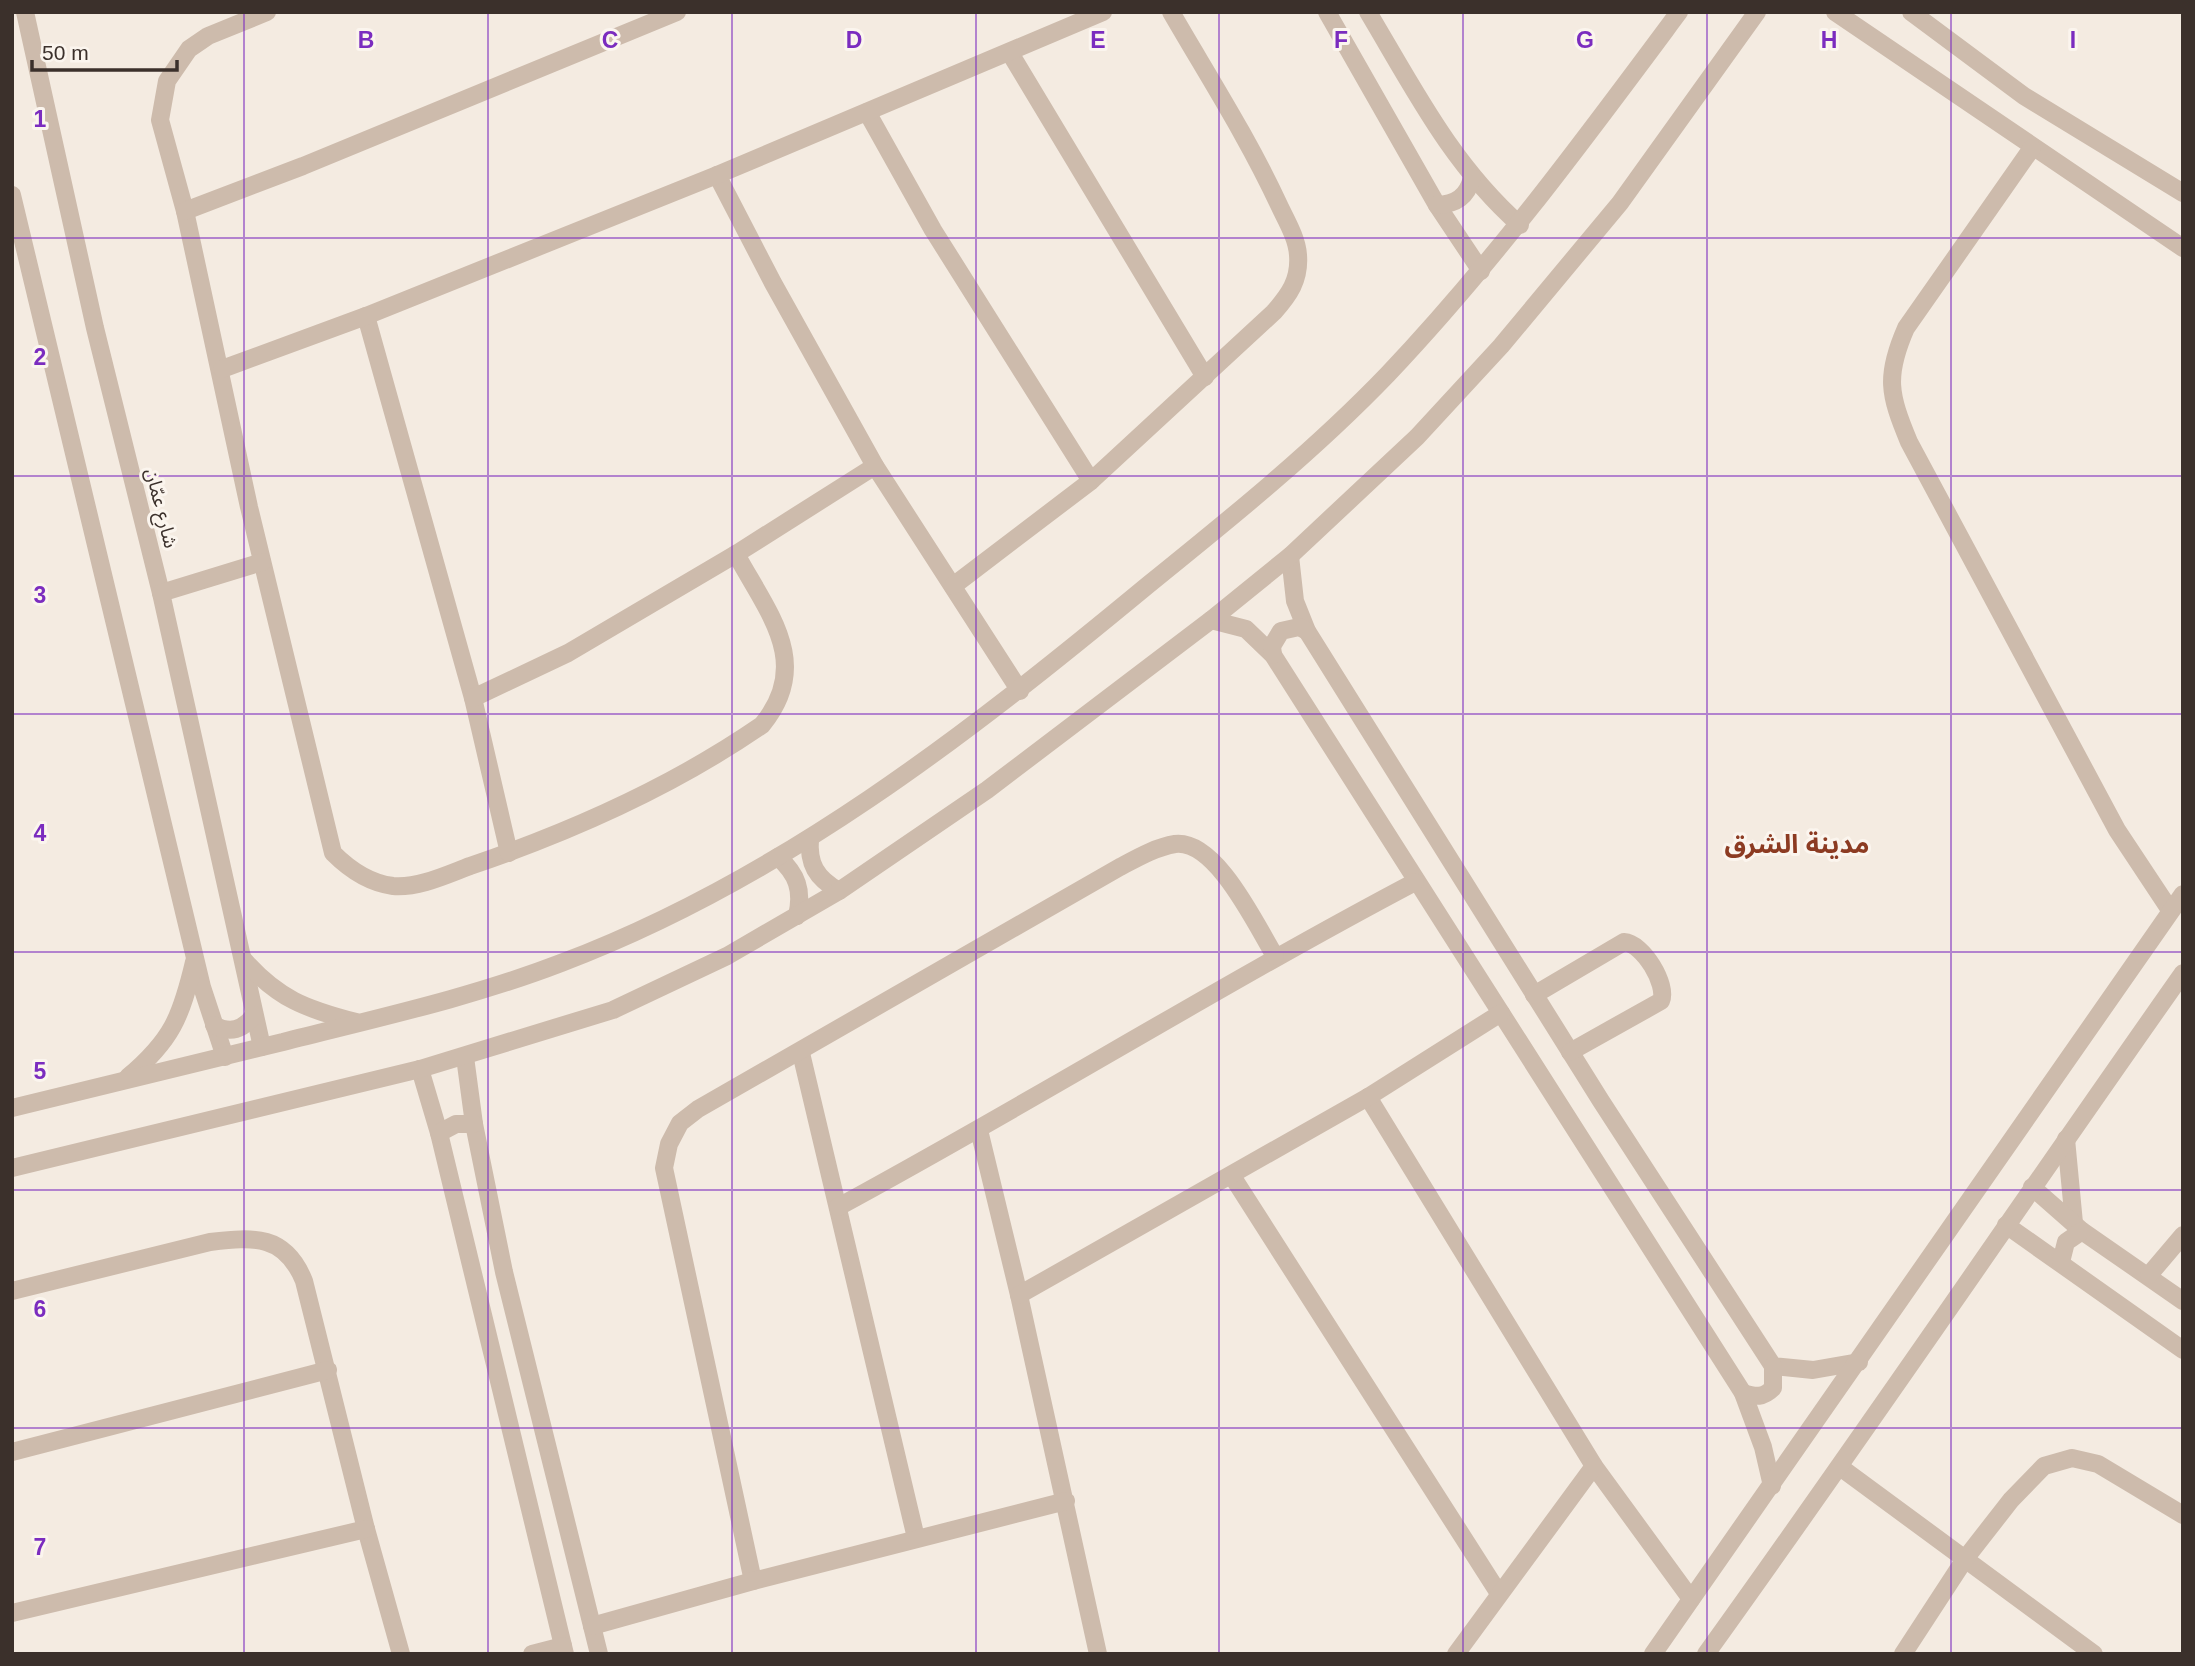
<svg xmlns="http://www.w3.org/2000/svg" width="2195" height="1666" viewBox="0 0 2195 1666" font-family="Arial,'Noto Sans Arabic',sans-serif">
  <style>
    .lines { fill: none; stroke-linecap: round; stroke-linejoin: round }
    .minor { stroke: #cdbbac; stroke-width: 18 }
    .grid { fill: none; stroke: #7b2cbf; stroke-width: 2; stroke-opacity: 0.55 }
    .labels { text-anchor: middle; stroke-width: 6; stroke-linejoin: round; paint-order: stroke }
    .street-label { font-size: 19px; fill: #3b302b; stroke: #fbf5ee }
    .district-label { font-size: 26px; font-weight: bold; fill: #8c3b22; stroke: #fbf5ee }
    .grid-label { font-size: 23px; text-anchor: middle; font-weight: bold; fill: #7b2cbf; stroke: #fbf5ee; stroke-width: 6; stroke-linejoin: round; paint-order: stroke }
  </style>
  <rect width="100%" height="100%" fill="#f4ebe1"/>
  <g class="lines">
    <g class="minor">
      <path d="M25 12 95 328 161 593 262 1047"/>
      <path d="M267 12 208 36 189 49 167 81 160 120 185 211 249 507 333 853C349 869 369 883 393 886 419 888 446 875 470 866 573 831 672 787 762 725 813 663 768 613 736 554"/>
      <path d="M1327 12 1437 205 1481 271"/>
      <path d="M1368 12C1414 89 1452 165 1520 225"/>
      <path d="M1835 12 2183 248"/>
      <path d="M1911 12 2024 96 2183 193"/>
      <path d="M1010 53 1205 377"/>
      <path d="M867 112 933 230 1091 481"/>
      <path d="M2032 148 1906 328C1885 376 1889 394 1909 442L2117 830 2170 910"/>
      <path d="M717 175 773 283 875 466 1020 691"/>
      <path d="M12 195 202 987 225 1057"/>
      <path d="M1437 205C1456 204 1467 197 1472 178"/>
      <path d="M185 211 303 166 677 12"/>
      <path d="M366 316 473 698 509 853"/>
      <path d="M222 369 366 316 717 175 1103 12"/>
      <path d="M1290 556 1295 601 1307 631 1601 1101 1773 1366 1813 1370 1859 1362"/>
      <path d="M953 586 1091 481 1274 312C1289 295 1300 280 1298 255 1297 238 1286 220 1279 205 1248 138 1208 76 1171 12"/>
      <path d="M161 593 262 562"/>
      <path d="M1211 620 1246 629 1273 655 1743 1393 1763 1447 1772 1486"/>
      <path d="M1273 655 1272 646 1281 631 1299 627 1307 631"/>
      <path d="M473 698 568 653 736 554 875 466"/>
      <path d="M810 838C808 864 816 878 839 891"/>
      <path d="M778 857C797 874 803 890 797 916"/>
      <path d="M243 959C278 999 306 1009 356 1022"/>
      <path d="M1534 995 1624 942C1643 943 1668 985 1661 1001L1570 1052"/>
      <path d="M214 1025C230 1034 243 1030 254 1015"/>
      <path d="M801 1053 916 1538"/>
      <path d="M465 1057 474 1124 504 1272 599 1654"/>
      <path d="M420 1069 439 1133 565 1654"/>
      <path d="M128 1077C172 1040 181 1017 194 962"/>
      <path d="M1368 1097 1594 1466 1691 1599"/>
      <path d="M12 1108C103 1086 193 1064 283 1042 377 1018 470 998 561 963 781 880 969 733 1148 585 1231 518 1314 451 1388 374 1495 261 1586 137 1679 12"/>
      <path d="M979 1130 1019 1295 1098 1654"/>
      <path d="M439 1133 456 1124H474"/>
      <path d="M2066 1139 2074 1223"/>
      <path d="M12 1168 420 1069 613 1010 727 956 839 891 987 790 1211 620 1290 556 1417 437 1501 346 1620 203 1757 12"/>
      <path d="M1232 1176 1498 1592"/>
      <path d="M2032 1187 2082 1231 2183 1301"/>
      <path d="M838 1207C1032 1102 1220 985 1415 882"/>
      <path d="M2006 1225 2183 1350"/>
      <path d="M2061 1262 2066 1242 2082 1231"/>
      <path d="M2149 1275 2183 1235"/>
      <path d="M12 1291 210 1242C254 1237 285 1234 304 1281L366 1529 401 1654"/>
      <path d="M1019 1295 1368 1097 1501 1013"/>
      <path d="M1743 1393C1756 1397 1763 1398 1773 1388V1366"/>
      <path d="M12 1452 328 1370"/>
      <path d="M1840 1467 2094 1654"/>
      <path d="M753 1581 664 1168 669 1144 680 1123 698 1109 1120 867C1137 858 1156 847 1175 844 1216 839 1256 925 1275 956"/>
      <path d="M12 1613 366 1529"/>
      <path d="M592 1626 753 1581 1066 1501"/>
      <path d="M532 1654 563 1646"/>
      <path d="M1456 1654 1594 1466"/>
      <path d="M1653 1654 2183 894"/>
      <path d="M1706 1654C1868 1429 2023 1200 2183 973"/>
      <path d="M1903 1654 1965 1559 2011 1500 2044 1466 2072 1458 2098 1464 2183 1515"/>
    </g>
  </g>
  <path class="grid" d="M244 12V1654M488 12V1654M732 12V1654M976 12V1654M1219 12V1654M1463 12V1654M1707 12V1654M1951 12V1654M12 238H2183M12 476H2183M12 714H2183M12 952H2183M12 1190H2183M12 1428H2183"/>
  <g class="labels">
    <g class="street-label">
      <text transform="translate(162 508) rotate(76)" y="7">شارع عمّان</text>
    </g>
    <g class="district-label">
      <text x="1797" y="853">مدينة الشرق</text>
    </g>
  </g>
  <g class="grid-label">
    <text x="366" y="48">B</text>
    <text x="610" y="48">C</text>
    <text x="854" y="48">D</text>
    <text x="1098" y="48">E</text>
    <text x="1341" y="48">F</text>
    <text x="1585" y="48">G</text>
    <text x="1829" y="48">H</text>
    <text x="2073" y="48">I</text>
    <text x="40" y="127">1</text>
    <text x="40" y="365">2</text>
    <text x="40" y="603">3</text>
    <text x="40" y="841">4</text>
    <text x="40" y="1079">5</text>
    <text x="40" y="1317">6</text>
    <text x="40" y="1555">7</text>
  </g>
  <rect width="2195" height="1666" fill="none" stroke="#3b302b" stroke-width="28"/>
  <path d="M32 60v10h145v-10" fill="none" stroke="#3b302b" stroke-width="3.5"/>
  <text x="42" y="60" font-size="21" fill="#3b302b" stroke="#fbf5ee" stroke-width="5" paint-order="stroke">50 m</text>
</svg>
